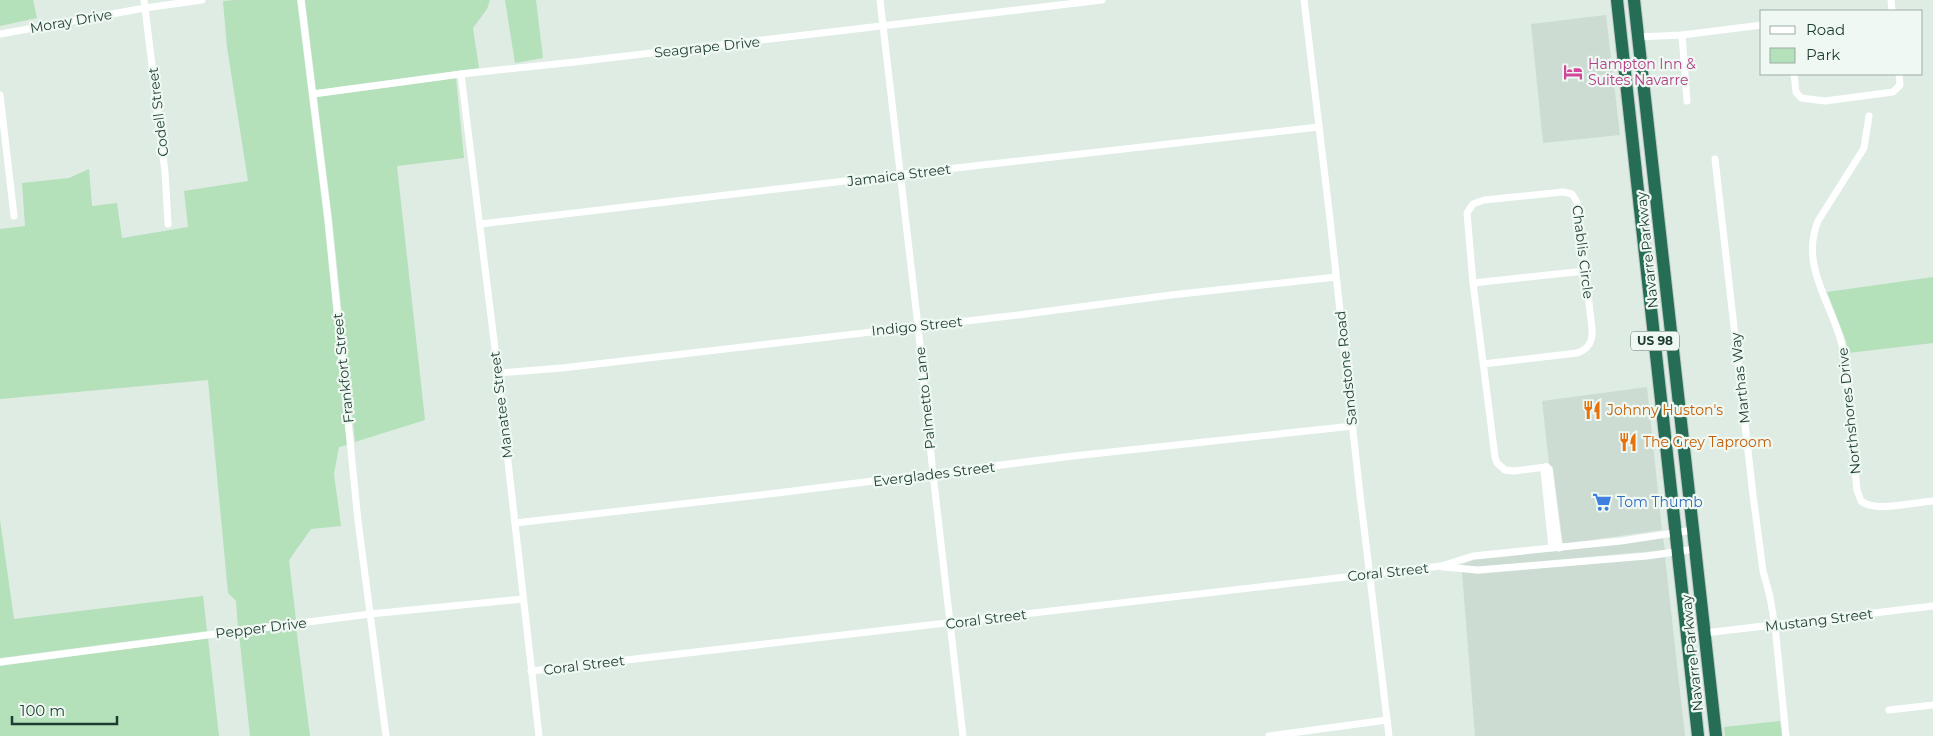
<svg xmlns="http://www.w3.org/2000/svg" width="1933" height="736" viewBox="0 0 1933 736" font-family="Montserrat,sans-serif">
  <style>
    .built { fill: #ccdcd3 }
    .green { fill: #b4e0ba }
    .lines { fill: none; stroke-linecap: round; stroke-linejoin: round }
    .highway-casing { stroke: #c0c9c5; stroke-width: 14 }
    .street { stroke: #fff; stroke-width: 7 }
    .highway { stroke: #266d56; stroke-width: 12 }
    .labels { text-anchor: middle; stroke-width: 4.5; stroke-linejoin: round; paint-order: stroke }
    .shield { fill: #eff8f2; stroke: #5c756b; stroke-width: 1 }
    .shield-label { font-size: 12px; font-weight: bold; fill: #1d3d31 }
    .street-label { font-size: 14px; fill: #1d3d31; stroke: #eff8f2 }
    .hotel-label { font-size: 14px; fill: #b23c85; stroke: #eff8f2; text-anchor: start }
    .food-label { font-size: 14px; fill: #c56008; stroke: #eff8f2; text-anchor: start }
    .shop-label { font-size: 14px; fill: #366cbe; stroke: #eff8f2; text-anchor: start }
  </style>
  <rect width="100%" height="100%" fill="#deece4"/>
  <g class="built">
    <path d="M1606 15 1620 135 1543 143 1531 24Z"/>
    <path d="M1647 387 1662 530 1563 544 1553 468 1549 463 1542 401Z"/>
    <path d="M1663 538 1665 550 1478 567 1461 565 1474 560 1622 544Z"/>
    <path d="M1665 557 1685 736H1475L1462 572 1478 574Z"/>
  </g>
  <g class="green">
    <path d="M0 0H33L37 18 0 26Z"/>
    <path d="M236 0H297L324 219 347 445 339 447 334 474 341 526 311 529 289 560 296 620 238 627 236 601 228 593 208 380 0 399V229L25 226 22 183 69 178 89 169 92 206 117 203 122 238 188 227 184 191 248 181 227 47 223 1Z"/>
    <path d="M305 0H490L487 9 473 28 479 68 316 90Z"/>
    <path d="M505 0H536L543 58 515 63Z"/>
    <path d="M456 78 464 158 397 166 425 420 355 442 332 218 317 97Z"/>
    <path d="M1933 277V343L1848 353 1846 341 1827 292Z"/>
    <path d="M0 520 14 619 203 596 207 631 0 658Z"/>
    <path d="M296 627 310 736H250L239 634Z"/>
    <path d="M208 638 219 736H0V666Z"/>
    <path d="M1780 721 1782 736H1725L1724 727Z"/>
  </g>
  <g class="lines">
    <g class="highway-casing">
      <g id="highway">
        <path d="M1617 0 1698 736"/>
        <path d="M1634 0 1716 736"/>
      </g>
    </g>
    <g class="street">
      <path d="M144 0 165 172 168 224"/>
      <path d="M301 0 328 219 358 521 386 736"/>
      <path d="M880 0 918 326 933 474 963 736"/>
      <path d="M1304 0 1330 219 1359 486 1389 736"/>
      <path d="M1891 0 1892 11"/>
      <path d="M0 34 145 8 202 0"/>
      <path d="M1682 35 1687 101"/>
      <path d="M1638 37 1682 35 1762 25"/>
      <path d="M461 74 498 373 539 736"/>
      <path d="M1794 74 1796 92 1801 98 1825 101 1893 92 1900 85 1899 74"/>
      <path d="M313 94 461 74 575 62 1102 0"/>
      <path d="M0 95 14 216"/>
      <path d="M1869 116 1864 148 1818 221C1799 267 1834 306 1843 349 1846 365 1847 383 1848 399 1851 429 1854 460 1857 490L1861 501C1875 513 1914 502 1933 501"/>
      <path d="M1715 159 1753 495 1763 571 1770 597 1775 626 1786 736"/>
      <path d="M480 224 973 166 1319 127"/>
      <path d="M1473 283 1585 271"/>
      <path d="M1483 364 1577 353C1590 349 1593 340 1592 328L1577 202 1572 194 1563 192 1484 200 1473 204 1467 213 1473 283 1495 457 1497 463 1505 470 1514 471 1546 467"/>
      <path d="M498 373 562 368 1026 314 1171 295 1336 277"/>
      <path d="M1546 467 1549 469 1559 548"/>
      <path d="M1546 467 1544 470 1552 548"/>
      <path d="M515 523 777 493 1073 456 1353 426"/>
      <path d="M1443 567 1478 570 1647 556 1695 549"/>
      <path d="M1705 633 1933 606"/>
      <path d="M0 662 370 614 523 599"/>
      <path d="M531 671 1441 566 1473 556 1621 541 1693 530"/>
      <path d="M1889 710 1933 705"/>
      <path d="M1269 736 1387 720"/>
    </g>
    <use href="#highway" class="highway"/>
  </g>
  <defs>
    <g id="hotel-bare" transform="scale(1.5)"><path d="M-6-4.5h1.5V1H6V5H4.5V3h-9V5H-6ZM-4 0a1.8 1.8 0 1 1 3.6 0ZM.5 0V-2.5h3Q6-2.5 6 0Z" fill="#d1479c" stroke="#eff8f2" stroke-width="2.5" paint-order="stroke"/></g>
    <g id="restaurant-bare" transform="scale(1.5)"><path d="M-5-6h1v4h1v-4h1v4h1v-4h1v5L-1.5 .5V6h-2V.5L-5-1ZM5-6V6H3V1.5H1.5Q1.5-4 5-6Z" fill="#e8710a" stroke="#eff8f2" stroke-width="2.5" paint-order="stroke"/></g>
    <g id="supermarket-bare" transform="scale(1.5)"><path d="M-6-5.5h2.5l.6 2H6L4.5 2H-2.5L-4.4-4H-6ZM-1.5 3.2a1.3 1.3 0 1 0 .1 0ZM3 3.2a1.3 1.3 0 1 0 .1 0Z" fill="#3f7fe0" stroke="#eff8f2" stroke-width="2.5" paint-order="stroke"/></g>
  </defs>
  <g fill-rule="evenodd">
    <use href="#hotel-bare" x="1573" y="72"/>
    <use href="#restaurant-bare" x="1592" y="410"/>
    <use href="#restaurant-bare" x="1628" y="442"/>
    <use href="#supermarket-bare" x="1602" y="502"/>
  </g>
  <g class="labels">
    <rect class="shield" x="1631" y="331.5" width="48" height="19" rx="4"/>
    <g class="shield-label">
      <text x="1655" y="345">US 98</text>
    </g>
    <g class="street-label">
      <text transform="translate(71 21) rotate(-10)" y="5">Moray Drive</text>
      <text transform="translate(707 47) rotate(-6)" y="5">Seagrape Drive</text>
      <text transform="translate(158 112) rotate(-97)" y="5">Codell Street</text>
      <text transform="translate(899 175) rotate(-7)" y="5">Jamaica Street</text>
      <text transform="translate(1647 250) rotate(-96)" y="5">Navarre Parkway</text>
      <text transform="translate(1583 252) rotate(83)" y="5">Chablis Circle</text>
      <text transform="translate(917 326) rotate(-6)" y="5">Indigo Street</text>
      <text transform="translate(343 368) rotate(-96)" y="5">Frankfort Street</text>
      <text transform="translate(1346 368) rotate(-96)" y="5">Sandstone Road</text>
      <text transform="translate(1740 378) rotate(-96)" y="5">Marthas Way</text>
      <text transform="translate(925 398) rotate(-96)" y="5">Palmetto Lane</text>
      <text transform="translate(501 405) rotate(-97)" y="5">Manatee Street</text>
      <text transform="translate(1849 411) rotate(-96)" y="5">Northshores Drive</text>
      <text transform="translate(934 474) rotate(-7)" y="5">Everglades Street</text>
      <text transform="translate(1388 572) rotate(-6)" y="5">Coral Street</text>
      <text transform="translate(986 619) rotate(-7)" y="5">Coral Street</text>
      <text transform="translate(1819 620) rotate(-7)" y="5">Mustang Street</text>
      <text transform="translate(261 628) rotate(-7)" y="5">Pepper Drive</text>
      <text transform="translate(1692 653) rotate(-96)" y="5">Navarre Parkway</text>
      <text transform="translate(584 665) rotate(-7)" y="5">Coral Street</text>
    </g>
    <g class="hotel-label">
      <text x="1588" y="69">Hampton Inn &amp;<tspan x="1588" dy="16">Suites Navarre</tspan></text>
    </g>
    <g class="food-label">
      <text x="1607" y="415">Johnny Huston's</text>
      <text x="1643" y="447">The Grey Taproom</text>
    </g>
    <g class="shop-label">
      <text x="1617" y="507">Tom Thumb</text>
    </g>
  </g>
  <rect x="1760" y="10" width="162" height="65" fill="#eff8f2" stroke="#9bada5"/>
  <rect x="1770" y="26" width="25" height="8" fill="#ffffff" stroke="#9bada5"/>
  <text x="1806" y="35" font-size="15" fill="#1d3d31">Road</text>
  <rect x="1770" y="48" width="25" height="15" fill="#b4e0ba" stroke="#9bada5"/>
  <text x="1806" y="60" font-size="15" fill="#1d3d31">Park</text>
  <path d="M12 716v8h105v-8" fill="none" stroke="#1d3d31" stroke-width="2.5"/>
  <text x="20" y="716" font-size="15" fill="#1d3d31" stroke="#eff8f2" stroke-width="4" paint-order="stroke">100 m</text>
</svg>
